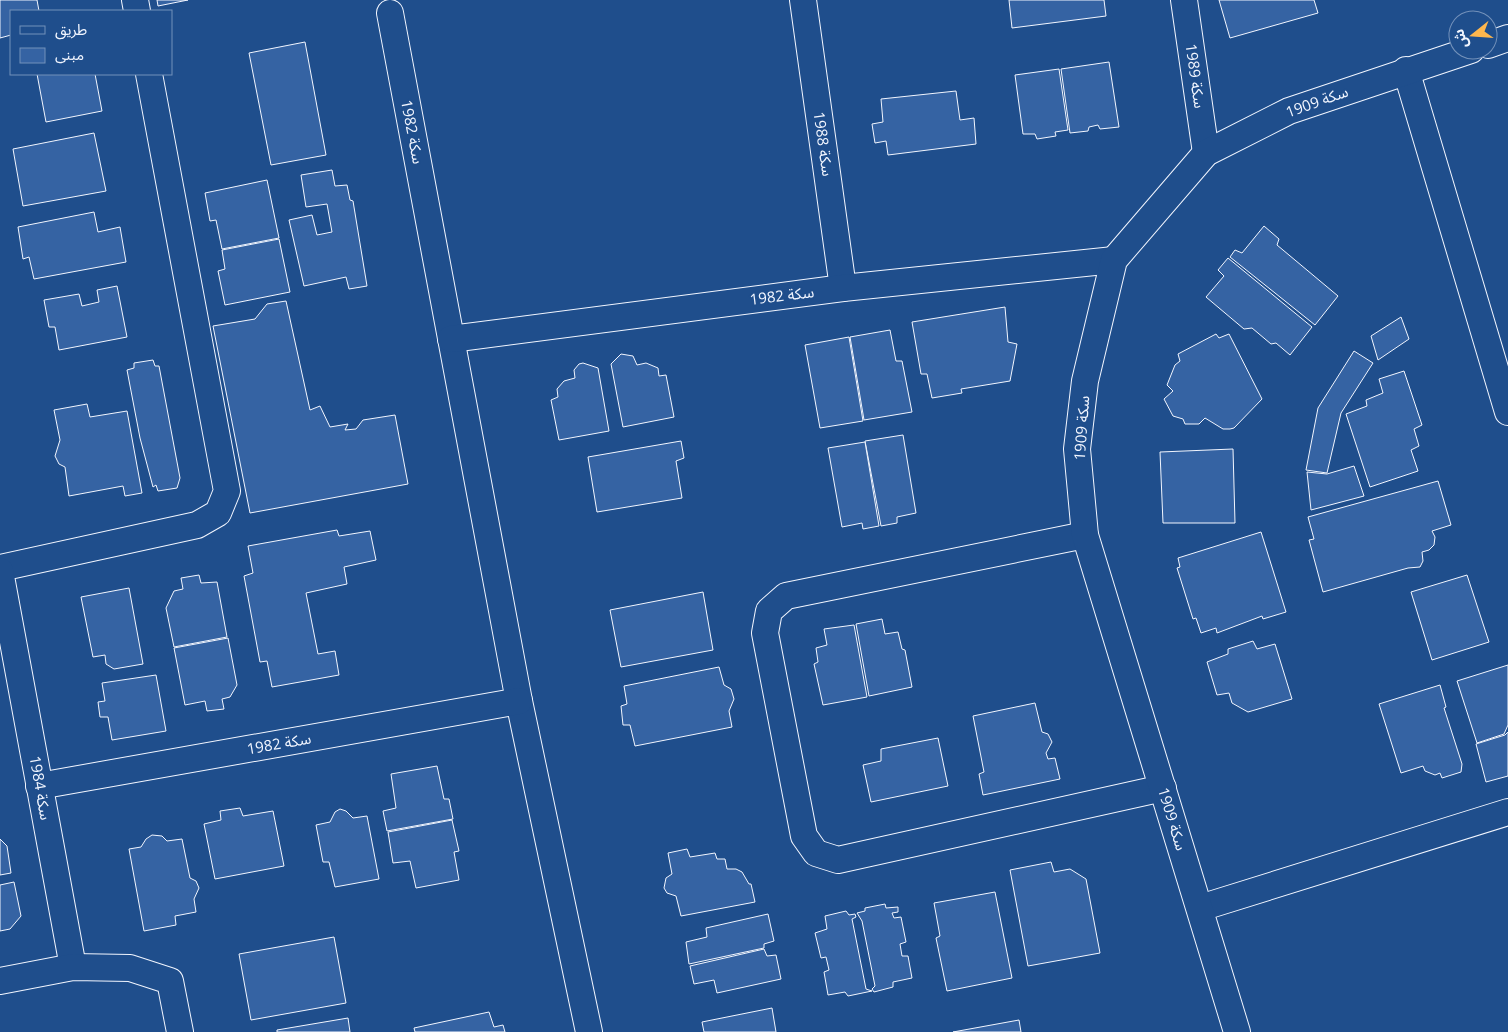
<svg xmlns="http://www.w3.org/2000/svg" width="1508" height="1032" viewBox="0 0 1508 1032" font-family="'Open Sans','Noto Sans Arabic',sans-serif">
  <style>
    .building { fill: #3563a3; stroke: #f2f6ff }
    .lines { fill: none; stroke-linecap: round; stroke-linejoin: round }
    .street-casing { stroke: #f2f6ff; stroke-width: 28 }
    .street { stroke: #1f4e8c; stroke-width: 26 }
    .labels { text-anchor: middle; stroke-width: 4; stroke-linejoin: round; paint-order: stroke }
    .street-label { font-size: 15px; fill: #f2f6ff; stroke: #1f4e8c }
  </style>
  <rect width="100%" height="100%" fill="#1f4e8c"/>
  <g class="building">
    <path d="M0 0H37L39 11H11V35L0 38Z"/>
    <path d="M157 0H188L158 6Z"/>
    <path d="M1009 0H1104L1106 16 1012 28Z"/>
    <path d="M1219 0H1314L1318 13 1230 38Z"/>
    <path d="M305 42 326 155 271 165 249 53Z"/>
    <path d="M1109 62 1119 127 1100 129 1098 125 1089 127 1088 131 1070 133 1061 69Z"/>
    <path d="M1059 69 1068 130 1055 132 1056 136 1037 139 1035 134H1023L1015 75Z"/>
    <path d="M37 74H95L102 111 46 122Z"/>
    <path d="M956 91 960 120 974 118 976 144 888 155 886 141 875 143 872 124 883 122 881 99Z"/>
    <path d="M94 133 106 191 23 206 13 149Z"/>
    <path d="M332 170 335 186 347 185 350 200 353 201 367 286 349 289 346 277 304 286 289 220 312 215 317 235 332 232 327 204 306 207 301 175Z"/>
    <path d="M267 180 279 238 222 249 216 220 210 221 205 193Z"/>
    <path d="M94 212 98 232 120 227 126 262 34 279 29 257 23 259 18 227Z"/>
    <path d="M1264 226 1279 239 1277 245 1338 296 1315 325 1230 257 1235 250 1242 253Z"/>
    <path d="M279 239 290 292 225 305 218 271 225 269 222 250Z"/>
    <path d="M1228 258 1312 327 1290 355 1276 343 1271 344 1252 328 1244 329 1206 297 1224 276 1218 270Z"/>
    <path d="M117 286 127 337 59 350 55 327H49L44 300 79 294 82 306 99 302 97 290Z"/>
    <path d="M286 301 310 410 320 406 330 427 348 424 345 430 356 429 363 420 395 415 408 484 250 513 213 326 255 319 267 304Z"/>
    <path d="M1005 307 1008 342 1017 344 1010 381 961 389 962 393 932 398 927 374H921L912 322Z"/>
    <path d="M1401 317 1409 339 1378 360 1371 336Z"/>
    <path d="M890 330 896 361H902L912 412 864 420 850 337Z"/>
    <path d="M1216 334 1219 338 1229 334 1262 399 1234 428 1230 429H1223L1205 418 1199 424H1185L1183 419 1173 416 1164 399 1173 391 1167 385 1175 365 1180 361 1178 354Z"/>
    <path d="M849 337 863 421 820 428 805 345Z"/>
    <path d="M1354 351 1373 363 1341 413 1327 473 1306 470 1318 408Z"/>
    <path d="M621 354 633 356 637 365 646 363 658 368 659 376 666 375 674 417 623 427 611 364Z"/>
    <path d="M153 360 155 366H159L180 478 177 488 158 491 156 485 153 487 140 438 127 370 134 368V363Z"/>
    <path d="M583 363 598 368 609 431 559 440 551 400 558 397 557 389 564 381 575 378 574 370 579 364Z"/>
    <path d="M1404 371 1422 425 1414 429 1419 446 1411 450 1418 471 1370 487 1346 414 1367 406 1366 400 1383 393 1379 379Z"/>
    <path d="M87 404 90 417 127 411 142 493 125 496 123 486 69 496 65 467 59 464 55 456 60 440 54 410Z"/>
    <path d="M903 435 916 513 897 517V523L881 526 865 441Z"/>
    <path d="M681 441 684 458 676 461 682 498 597 512 588 457Z"/>
    <path d="M865 442 879 526 863 529 862 523 842 527 828 448Z"/>
    <path d="M1233 449 1235 523H1163L1160 452Z"/>
    <path d="M1354 466 1364 496 1311 510 1307 472 1327 474Z"/>
    <path d="M1438 481 1451 525 1432 531 1435 537 1434 545 1429 550 1422 552 1423 561 1420 567 1408 568 1323 592 1309 540 1314 539 1308 517Z"/>
    <path d="M337 530 339 536 370 531 376 560 344 567 347 584 306 593 318 654 335 651 339 675 272 687 267 661 260 662 244 576 253 573 248 546Z"/>
    <path d="M1261 532 1286 612 1263 619 1262 616 1217 633 1216 628 1201 633 1196 618 1193 619 1177 568 1180 567 1178 558Z"/>
    <path d="M199 575 201 583 217 582 227 637 174 647 166 608 174 591 183 589 181 578Z"/>
    <path d="M1467 575 1489 642 1432 660 1411 592Z"/>
    <path d="M129 588 143 664 114 669 106 664 105 655 93 657 81 597Z"/>
    <path d="M703 592 713 650 621 667 610 610Z"/>
    <path d="M882 619 885 634 898 632 902 649 905 650 912 687 869 696 856 624Z"/>
    <path d="M854 625 867 697 823 705 814 664 818 662 816 648 827 645 824 629Z"/>
    <path d="M228 638 237 685 230 697 222 699 224 709 207 711 205 701 185 705 174 648Z"/>
    <path d="M1253 641 1257 649 1275 644 1292 699 1248 712 1232 703 1229 693 1217 695 1207 662 1228 654V649Z"/>
    <path d="M1508 665V725L1504 734 1477 743 1457 681Z"/>
    <path d="M719 667 724 685 731 689 734 699 729 711 732 727 635 746 630 725H623L621 706 627 704 624 686Z"/>
    <path d="M156 675 166 731 112 740 108 717H100L98 702 105 701 102 683Z"/>
    <path d="M1440 685 1446 707 1444 708 1462 764 1461 772 1442 778 1440 773 1435 775 1425 771 1423 766 1401 773 1379 704Z"/>
    <path d="M1035 703 1042 732 1048 734 1052 742 1046 753 1048 759 1055 758 1060 779 983 795 979 774 984 772 973 716Z"/>
    <path d="M1508 732V776L1486 782 1476 744 1505 735Z"/>
    <path d="M938 738 948 786 871 802 863 765 881 761V749Z"/>
    <path d="M437 766 444 799H449L453 819 387 831 383 811 396 808 391 774Z"/>
    <path d="M240 808 243 816 273 811 284 866 215 879 204 824 221 820 220 811Z"/>
    <path d="M340 809 346 811 353 818 367 816 379 879 335 887 329 862H323L316 825 330 822 335 812Z"/>
    <path d="M452 820 459 851 454 852 459 880 416 888 410 861 393 863 388 832Z"/>
    <path d="M152 835 162 836 167 841 182 839 190 878 196 881 199 888 194 899 196 912 175 916 176 925 144 931 129 849 141 847 146 839Z"/>
    <path d="M0 839 7 846 11 873 0 875Z"/>
    <path d="M687 849 690 857 715 853 717 859H725L727 869H736L742 872 749 884H751L755 902 681 916 676 896 667 893 664 888 666 878 672 874 668 853Z"/>
    <path d="M1051 862 1054 872 1070 869 1086 879 1100 953 1028 966 1010 870Z"/>
    <path d="M14 882 21 916 10 929 0 931V885Z"/>
    <path d="M995 892 1012 978 947 991 936 938 940 936 934 903Z"/>
    <path d="M885 904 886 908 898 907V912L892 913 894 918 901 917 906 942 900 944 902 956H908L912 978 893 982V987L874 992 872 989 875 986 862 921 857 913 865 911V908Z"/>
    <path d="M846 911 849 915 855 914 856 917 852 919 866 989 872 991 848 996 845 992 828 995 824 972 829 970 826 957 821 958 815 933 827 929 825 916Z"/>
    <path d="M768 914 774 941 764 944V948L689 964 686 942 707 937 706 928Z"/>
    <path d="M334 937 346 1003 251 1020 239 954Z"/>
    <path d="M764 949 767 956 776 955 781 979 717 993 714 980 694 984 690 966Z"/>
    <path d="M772 1008 776 1032H704L702 1022Z"/>
    <path d="M489 1012 494 1027 503 1025 505 1032H415L414 1028Z"/>
    <path d="M348 1018 350 1032H277V1030Z"/>
    <path d="M1019 1020 1021 1032H953Z"/>
  </g>
  <g class="lines">
    <g class="street-casing">
      <g id="street">
        <path d="M135 0 137 11"/>
        <path d="M803 0 843 288"/>
        <path d="M1184 0 1206 153"/>
        <path d="M390 13 519 701 589 1032"/>
        <path d="M1488 45 1508 38"/>
        <path d="M1406 70 1508 412"/>
        <path d="M451 339 843 288 1114 260"/>
        <path d="M1085 535 786 596 769 611 765 633 804 836 816 853 838 860 1163 788"/>
        <path d="M0 568 197 525 218 513 227 491 149 74"/>
        <path d="M0 571 73 967"/>
        <path d="M39 786 519 701"/>
        <path d="M1200 908 1508 812"/>
        <path d="M0 981 73 967 130 968 170 981 180 1032"/>
        <path d="M1237 1032 1085 535 1077 449 1085 381 1114 260 1206 153 1289 111 1471 50"/>
      </g>
    </g>
    <use href="#street" class="street"/>
  </g>
  <g class="labels">
    <g class="street-label">
      <text transform="translate(1195 76) rotate(82)" y="5">سكة 1989</text>
      <text transform="translate(1317 102) rotate(-20)" y="5">سكة 1909</text>
      <text transform="translate(412 132) rotate(79)" y="5">سكة 1982</text>
      <text transform="translate(823 144) rotate(82)" y="5">سكة 1988</text>
      <text transform="translate(782 296) rotate(-7)" y="5">سكة 1982</text>
      <text transform="translate(1082 428) rotate(-86)" y="5">سكة 1909</text>
      <text transform="translate(279 744) rotate(-10)" y="5">سكة 1982</text>
      <text transform="translate(40 788) rotate(80)" y="5">سكة 1984</text>
      <text transform="translate(1172 819) rotate(73)" y="5">سكة 1909</text>
    </g>
  </g>
  <rect x="10" y="10" width="162" height="65" fill="#1f4e8c" stroke="#7391ba"/>
  <rect x="20" y="26" width="25" height="8" fill="#1f4e8c" stroke="#7391ba"/>
  <text x="55" y="35" font-size="15" fill="#f2f6ff">طريق</text>
  <rect x="20" y="48" width="25" height="15" fill="#3563a3" stroke="#7391ba"/>
  <text x="55" y="60" font-size="15" fill="#f2f6ff">مبنى</text>
  <g transform="translate(1473 35) rotate(253)"><circle r="24" fill="#1f4e8c" stroke="#7391ba"/>
  <path d="M0-4L9 19L0 12L-9 19Z" fill="#ffb74d"/>
  <text y="-8" font-size="14" font-weight="bold" text-anchor="middle" fill="#f2f6ff">ش</text>
  </g>
</svg>
